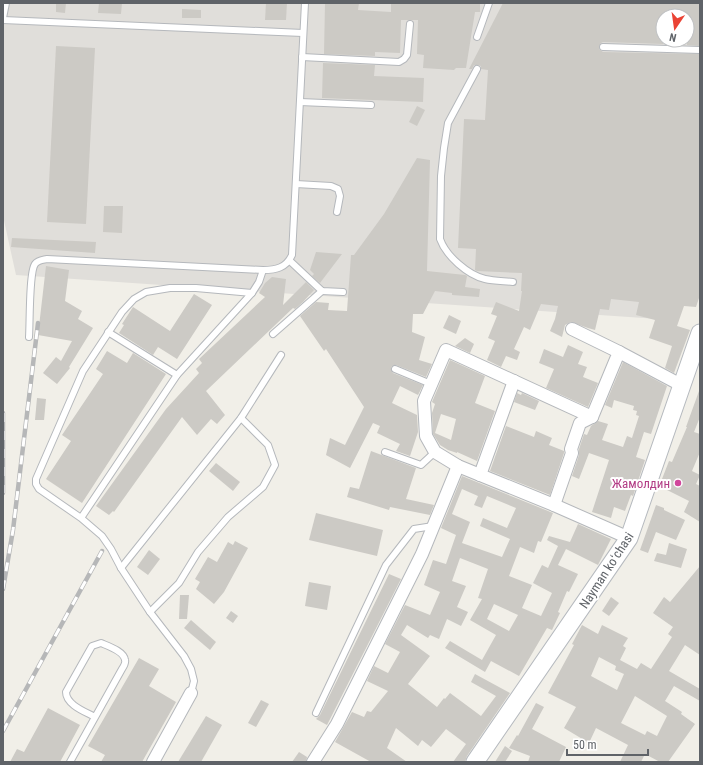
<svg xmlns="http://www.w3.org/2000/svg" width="703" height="765" viewBox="0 0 703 765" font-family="'Roboto Condensed',sans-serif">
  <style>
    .industrial { fill: #e0deda; fill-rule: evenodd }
    .building { fill: #cccac5; fill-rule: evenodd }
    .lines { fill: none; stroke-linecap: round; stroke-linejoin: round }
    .service-casing { stroke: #b5b8bc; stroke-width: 8 }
    .minor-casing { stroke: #b5b8bc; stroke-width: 14 }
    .secondary-casing { stroke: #b6babf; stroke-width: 19 }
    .service { stroke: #fff; stroke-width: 6 }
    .minor { stroke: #fff; stroke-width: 12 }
    .secondary { stroke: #fff; stroke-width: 17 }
    .rail-casing { stroke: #b6b7b8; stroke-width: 4.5 }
    .rail { stroke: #fff; stroke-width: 3; stroke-dasharray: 9; stroke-linecap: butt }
    .hotel-dot { fill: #d1479c; stroke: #fff; stroke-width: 1.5 }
    .labels { text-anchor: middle; stroke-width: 4; stroke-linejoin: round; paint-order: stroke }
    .hotel-label { font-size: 13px; fill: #b23c85; stroke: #fff; text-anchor: end }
    .street-label { font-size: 13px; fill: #5f6368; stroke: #fff }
  </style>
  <rect width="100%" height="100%" fill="#f1efe8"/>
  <path class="industrial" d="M3 3H700V227L673 320 16 275 3 216ZM663 16H687V40H663Z"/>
  <g class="building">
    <path d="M56 3H66L65 13 56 12Z"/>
    <path d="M99 3H122L121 14 98 13Z"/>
    <path d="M266 3H287L286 20H265Z"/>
    <path d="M325 3H359L358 10 391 12V3H480V12H475L466 68H456L454 70 423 68 424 55 417 54 418 20H401L400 53 375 52V56L324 54Z"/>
    <path d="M503 3H700V46L687 45V16H663V44L603 42 601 43 599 46V49L603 52 700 54V295L696 307 684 306 677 326 690 330 674 373 665 368 672 346 649 338 655 320 636 315 639 302 611 299 609 310 600 309 595 330 588 328 571 322 565 325 562 337 550 331 555 319 558 306 541 304 530 330 524 327 514 349 520 352 517 360 506 356 501 367 487 360 495 341 488 338 497 316 491 314 496 302 519 311 522 291H521L522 273 477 271 475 270 476 249 458 248 464 119 485 120 488 70 481 69V66L477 65H474L472 69H469Z"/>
    <path d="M182 9 201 10V18H182Z"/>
    <path d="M56 46 95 48 86 224 47 222Z"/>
    <path d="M323 63 375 65 374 76 424 78 423 102 322 98Z"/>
    <path d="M417 106 425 110 417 126 409 122Z"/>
    <path d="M417 158 430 160 427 271 465 275 467 276 465 287 480 289 479 297 452 295V293L435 291 423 314H413L412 332 425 337 419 360 432 364 426 377 396 365 392 366 391 369 393 373 423 385 418 395 400 386 392 403 417 415 418 432 410 456 396 451 400 444 377 433 380 426 373 423 350 468 326 455 330 438 345 445 364 407 326 349 324 351 300 316 316 302 329 303 328 310 347 311 351 255H354L384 214Z"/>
    <path d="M104 206H123L122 233 103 232Z"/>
    <path d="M12 238 96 242 95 253 11 247Z"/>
    <path d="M316 252 342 254 320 283 312 276 314 274 310 270Z"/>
    <path d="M46 266 69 270 65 301 82 311 78 319 93 328 69 367 70 368 57 384 43 373 56 357 61 361 72 341 38 335Z"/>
    <path d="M272 277 286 279 283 305 306 282 314 290 303 302 295 309 293 308 206 391 225 415 217 424 211 419 197 435 182 417 114 512 113 511 109 515 96 506 166 409 199 373 196 369 202 363 199 359 265 297 259 293 265 283Z"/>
    <path d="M194 294 212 305 177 359 158 347 153 355 119 333 124 325 122 324 133 307 170 331Z"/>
    <path d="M449 315 461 321 456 334 443 328Z"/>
    <path d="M465 338 474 344 470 353 455 346Z"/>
    <path d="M568 345 583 352 578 364 587 367 583 377 598 383 588 407 546 388 554 369 539 363 544 349 563 357Z"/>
    <path d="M107 351 127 363 133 353 166 374 82 503 46 479 71 441 62 435 103 374 96 369Z"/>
    <path d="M450 360 485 376 475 403 495 411 477 461 457 452V453L448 450 440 445 433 434 432 413 435 404 432 402ZM441 414 456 419 451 440 435 433Z"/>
    <path d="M623 362 667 386 651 434 644 432 636 457 645 460 633 496 631 495 625 511 614 507 611 518 592 512 609 460 589 453 579 479 572 476 579 455V449L584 434 587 435 591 426 598 421 608 424 602 440 623 447 627 436 632 438 639 416 636 415 637 411 633 410 634 406 614 400 612 408 605 405Z"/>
    <path d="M699 391 700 417 694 432 700 434V452L692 471 700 475 696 484 700 486V522L684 512 689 501 663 488 666 481 662 479 669 461 672 462 687 427H686Z"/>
    <path d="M517 393 521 395 522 393 539 401 535 410 514 402Z"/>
    <path d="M37 398 46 399 44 420H35Z"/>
    <path d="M506 426 534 437 536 431 552 438 549 445 564 451V453L550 495 490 471Z"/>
    <path d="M371 451 416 468 406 499 434 505 430 515 390 507 389 510 347 497 350 487 359 489Z"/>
    <path d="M216 463 240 482 233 491 209 471Z"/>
    <path d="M462 476 553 513 541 542 538 541 534 553 520 547 509 576 532 585 522 608 541 616 552 593 533 583 542 565 548 568 558 546 547 540 549 536 570 542 578 524 611 539 598 565 566 549 558 565 578 574 569 592 567 591 558 612 560 613 552 630 547 628 519 676 491 661 485 672 445 648 450 641 482 660 496 635 470 620 482 599 478 598 488 569 460 558 452 581 466 586 457 607 468 612 461 626 447 619 439 639 430 635 428 638 407 625 401 635 430 656 408 684 437 707 444 698 445 699 450 693 481 716 496 696 471 682 475 674 510 693 467 756 465 762H453L466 744 446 729 431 747 422 740 418 746 396 728 387 748 407 762H371L335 742 352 712 364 717 367 711 371 712 388 691 367 681 374 666 388 673 400 652 385 644 405 605 430 615 440 592 424 585 433 560 446 564 456 535 441 528ZM462 489 478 496 474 505 482 508 487 496 516 508 507 528 483 518 480 526 510 539 502 557 462 543 470 522 452 514ZM494 604 518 615 509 631 487 619Z"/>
    <path d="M656 505 664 508V510L685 520 676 540 656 532 648 553 640 550Z"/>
    <path d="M316 513 383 530 377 556 309 540Z"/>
    <path d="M235 541 248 548 224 592 214 604 196 589 200 582 195 579 208 557 217 562 228 542 233 545Z"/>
    <path d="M669 543 687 549 681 568 654 561 657 553 666 555Z"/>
    <path d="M149 550 160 559 148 575 137 567Z"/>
    <path d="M700 566V655L685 645 669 671 700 689V701L674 686 665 701 682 712 681 714 695 724 668 762H660L645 754 641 762H620L628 745 596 728 589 743 564 728 576 707 548 693 574 645 572 644 582 625 598 634 602 625 628 638 623 646 626 648 620 660 637 669 641 663 651 669 672 637 668 634 673 627 653 613 664 597 670 602ZM599 657 616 666 615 670 624 674 617 690 591 676ZM635 696 667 716 657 736 647 731 645 735 621 723Z"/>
    <path d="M389 574 401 579 327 725 316 719 320 715Z"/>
    <path d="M309 582 331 586 327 610 305 606Z"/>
    <path d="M180 595H189L187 619H179Z"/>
    <path d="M611 597 619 603 609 616 602 611Z"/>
    <path d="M231 611 238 616 233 623 226 618Z"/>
    <path d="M191 620 216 642 210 650 184 628Z"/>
    <path d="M139 658 159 669 149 686 176 702 142 762H101L105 755 88 746Z"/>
    <path d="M261 700 269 704 256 727 248 723Z"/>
    <path d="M536 703 544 707 532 729 566 747 559 762H528L530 756 509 748 517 735 518 736Z"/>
    <path d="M48 708 80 725 60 762H41L31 757 41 762H10L17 749 24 752Z"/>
    <path d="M206 716 222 725 201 762H178Z"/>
    <path d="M505 746 512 751 505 762H495Z"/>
    <path d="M299 752 307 757 306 762H292Z"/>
  </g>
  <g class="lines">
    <g class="service-casing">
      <g id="service">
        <path d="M3 18 6 3"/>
        <path d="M3 20 303 33"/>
        <path d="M477 37 489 3"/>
        <path d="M603 47 700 50"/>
        <path d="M302 57 399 62 404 59 407 55 410 24"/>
        <path d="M477 69 448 123 444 148 441 176 440 239C446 256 468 275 485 279 494 281 504 281 513 282"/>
        <path d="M300 102 371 105"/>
        <path d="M296 184 331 186 338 189 340 196 337 212"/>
        <path d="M290 261 322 291 343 292"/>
        <path d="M252 293 259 282 263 270C276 270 286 268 292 255L305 3"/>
        <path d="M108 332 177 375"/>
        <path d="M273 334 322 291"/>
        <path d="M29 337C30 324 29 272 35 264 38 260 43 260 47 259L263 270"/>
        <path d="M395 369 431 384"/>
        <path d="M385 452 421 465 435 452"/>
        <path d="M81 518 177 375 252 293 196 288H170L146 292 134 299 122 312 83 371 36 479V484L39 489 81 518 102 536 111 549 121 568 150 612 184 656 191 669 194 681 191 693"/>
        <path d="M121 568 241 418 281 355"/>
        <path d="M150 612 179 583 198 552 228 517 263 487 275 465 268 445 241 418"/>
        <path d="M316 713 386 565 414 529 433 526"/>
        <path d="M70 762 122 669C124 666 126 663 125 660 124 651 108 646 101 643L92 646 66 692C66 705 86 712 95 717"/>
      </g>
    </g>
    <g class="minor-casing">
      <g id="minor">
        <path d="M619 352 683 386"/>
        <path d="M592 417 446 350 424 401 426 436 435 452 458 466 554 505 629 538"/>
        <path d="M480 475 514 381"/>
        <path d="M554 505 572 453 571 449 580 423 592 417 619 352 572 329"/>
        <path d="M153 762 191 693"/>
        <path d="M313 762 337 724 422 554 458 466"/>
      </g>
    </g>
    <g class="secondary-casing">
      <path id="secondary" d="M475 762 629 538 700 333"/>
    </g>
    <use href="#service" class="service"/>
    <use href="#minor" class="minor"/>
    <use href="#secondary" class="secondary"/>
    <g class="rail-casing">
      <g id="rail">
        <path d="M3 413V493"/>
        <path d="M3 589 13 530 38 323"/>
        <path d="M3 731 102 551"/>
      </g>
    </g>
    <use href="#rail" class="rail"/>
  </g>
  <circle class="hotel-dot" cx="678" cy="483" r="4"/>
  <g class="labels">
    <g class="hotel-label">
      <text x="670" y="488">Жамолдин</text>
    </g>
    <g class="street-label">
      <text transform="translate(606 570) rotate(-57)" y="5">Nayman koʻchasi</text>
    </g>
  </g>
  <rect width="703" height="765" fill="none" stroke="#5f6368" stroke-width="8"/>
  <g transform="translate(675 28) rotate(193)"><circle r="19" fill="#ffffff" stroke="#bfc1c3"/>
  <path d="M0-3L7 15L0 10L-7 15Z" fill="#ea4335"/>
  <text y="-6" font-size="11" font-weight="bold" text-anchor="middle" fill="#5f6368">N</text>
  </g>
  <path d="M567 749v6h81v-6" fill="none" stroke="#5f6368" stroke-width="2"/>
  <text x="573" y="749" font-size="12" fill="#5f6368" stroke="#ffffff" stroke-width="3" paint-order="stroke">50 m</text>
</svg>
